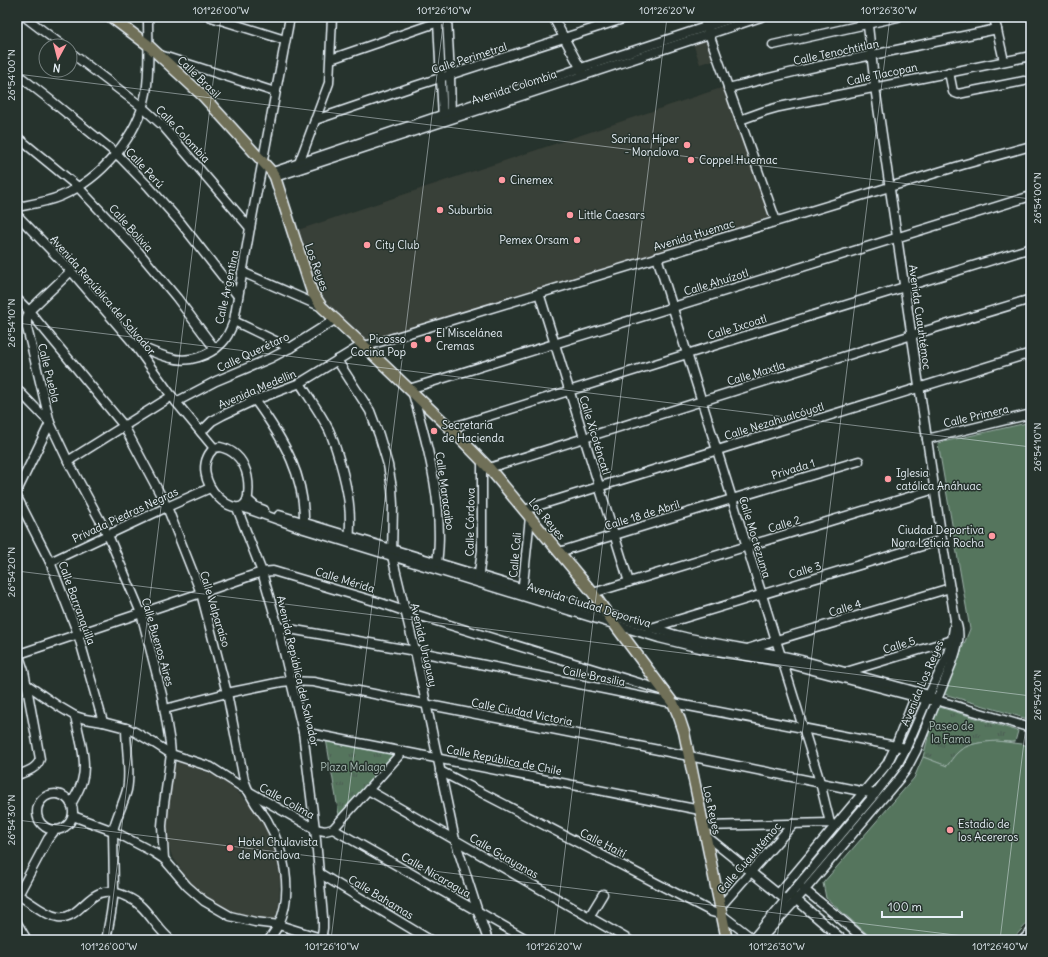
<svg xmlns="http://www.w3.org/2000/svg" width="1048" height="957" viewBox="0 0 1048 957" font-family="Delius,sans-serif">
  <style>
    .built { fill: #393f37 }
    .grass { fill: url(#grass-tufts); stroke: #9eb2aa }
    .pitch { fill: #54745d; stroke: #9eb2aa }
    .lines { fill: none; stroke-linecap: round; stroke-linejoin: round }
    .minor-casing { stroke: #e8f1f8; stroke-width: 11 }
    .major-casing { stroke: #e8f1f8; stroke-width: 13 }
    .minor { stroke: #26332d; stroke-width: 8 }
    .major { stroke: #706f59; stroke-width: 10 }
    .ticks { fill: none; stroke: #e8f1f8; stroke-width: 1; stroke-opacity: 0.45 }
    .poi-dot { fill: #ff9aa2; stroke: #26332d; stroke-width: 1.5 }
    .labels { text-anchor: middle; stroke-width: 3; stroke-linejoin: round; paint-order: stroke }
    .street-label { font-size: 11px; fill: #e8f1f8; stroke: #26332d }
    .poi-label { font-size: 11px; fill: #e8f1f8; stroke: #26332d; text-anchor: start }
    .park-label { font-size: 11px; fill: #adbfba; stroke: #26332d }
    .neatline { fill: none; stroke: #e8f1f8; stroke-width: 1.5 }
    .ticks-label { font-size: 10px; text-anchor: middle; fill: #e8f1f8 }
  </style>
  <defs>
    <pattern id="grass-tufts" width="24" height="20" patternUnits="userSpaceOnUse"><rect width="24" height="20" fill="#54745d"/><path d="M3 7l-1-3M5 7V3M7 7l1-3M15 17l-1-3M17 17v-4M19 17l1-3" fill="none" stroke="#4c5c53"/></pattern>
  </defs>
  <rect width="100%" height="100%" fill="#26332d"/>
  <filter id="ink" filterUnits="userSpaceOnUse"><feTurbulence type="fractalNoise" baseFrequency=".025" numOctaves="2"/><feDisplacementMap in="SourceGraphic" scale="8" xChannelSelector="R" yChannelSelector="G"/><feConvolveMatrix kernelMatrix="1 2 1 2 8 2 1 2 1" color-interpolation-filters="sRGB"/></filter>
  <g filter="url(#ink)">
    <g class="built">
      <path d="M707 39 713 60 700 64 693 43Z"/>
      <path d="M724 87 771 219 367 341 334 312 318 295 298 230Z"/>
      <path d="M178 762 188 765 215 775 225 782 234 789 253 806 263 821 273 843 278 863 280 877 279 905 275 919 272 921H264L239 914 218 905 201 893 189 881 172 856 167 842 169 791 175 765Z"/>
    </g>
    <g class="grass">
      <path d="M936 706 1018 731 1015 742C997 741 970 740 957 753 953 757 950 762 947 766L923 757Z"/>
      <path d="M326 739 395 753 339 815Z"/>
    </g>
    <g class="pitch">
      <path d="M1031 422V720L944 694 970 629 938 443Z"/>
      <path d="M997 741 1022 744 1031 747V919L1012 940H874L826 898 823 883 914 778 923 757 947 766C950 762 953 757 957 753 967 743 984 742 997 741Z"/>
    </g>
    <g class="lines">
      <g class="minor-casing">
        <g id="minor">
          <path d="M25 17 63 46"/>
          <path d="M211 17 285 40"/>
          <path d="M553 17 583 73"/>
          <path d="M597 17 600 26"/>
          <path d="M703 17 776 221"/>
          <path d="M994 17 1004 61"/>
          <path d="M447 19 450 75 451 116"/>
          <path d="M438 22 443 119"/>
          <path d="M773 45 898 17"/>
          <path d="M70 52 142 107 162 125 250 228"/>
          <path d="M160 55 275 92"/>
          <path d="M331 59 453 17"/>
          <path d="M949 72 953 92 958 94 1024 81"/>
          <path d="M17 74 49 99 117 154 149 187 180 222 238 296"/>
          <path d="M728 88 810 68 997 29"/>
          <path d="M315 120 409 88 629 17"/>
          <path d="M740 120 765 111 779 107 1031 56"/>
          <path d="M17 137 78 187 137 250 177 298 215 349"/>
          <path d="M298 166 329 83 332 17"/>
          <path d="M276 171 581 68 736 17"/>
          <path d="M275 177 761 17"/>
          <path d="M17 207C32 204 47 202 61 196 101 179 138 136 146 93 150 69 148 42 148 17"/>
          <path d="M17 215 71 271 134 344 176 402 214 448"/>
          <path d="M657 257 820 782 830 823"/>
          <path d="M242 272 322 307"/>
          <path d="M539 293 629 582"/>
          <path d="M17 299 29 311 124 426 167 507 201 593 227 693 244 780C248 791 253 801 260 810 262 813 265 816 267 820 284 850 294 891 279 924 276 930 272 935 269 940"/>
          <path d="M234 321 290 348"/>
          <path d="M134 344C146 349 158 355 171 358 189 363 209 356 222 343 228 337 231 329 234 321L250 228 290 17"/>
          <path d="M337 360 370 411 379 435 388 465 392 488 393 505 392 556 415 651 455 840 478 912 488 940"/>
          <path d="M300 383C310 399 321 414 329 430 334 441 337 452 340 462 348 490 352 512 349 541"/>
          <path d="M17 389 50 423 68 461 108 535 141 613 162 695 170 743 171 754 164 804 162 826 164 859"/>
          <path d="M409 389 1031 196"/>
          <path d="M413 394C424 432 434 469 438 510 439 529 440 548 436 568"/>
          <path d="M255 400C284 440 306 477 304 527"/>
          <path d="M176 402 216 381 271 358 290 348 336 319"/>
          <path d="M450 428 687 354 1031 248"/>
          <path d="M201 432 212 421 223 415 255 400 300 383 359 347 373 344 962 165 1031 146"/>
          <path d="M927 439 1031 414"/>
          <path d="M220 447C233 450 242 459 246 471 249 480 249 487 248 496 243 530 183 479 214 448Z"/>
          <path d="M68 461 172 396"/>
          <path d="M489 468 912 335 1031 299"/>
          <path d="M17 491 50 423 27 328V318L29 311 71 271"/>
          <path d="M17 497 50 562 78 634 103 722"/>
          <path d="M248 500 256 507 264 510"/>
          <path d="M242 507 304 529 659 638 700 648 782 662 927 700H936L1031 728"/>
          <path d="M237 508 262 572 278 627 303 732 315 829 323 917V928L321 940"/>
          <path d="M524 510 1031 353"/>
          <path d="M279 515 676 635C717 645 760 650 801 660L929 695 935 699"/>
          <path d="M559 552 732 499 859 461"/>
          <path d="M50 562 167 507 210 488"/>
          <path d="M478 580 482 550V461"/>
          <path d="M593 593 935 489"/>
          <path d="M522 594 530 517"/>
          <path d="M278 627 415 651 673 703 906 748"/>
          <path d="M651 628 942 540"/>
          <path d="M750 648 950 588"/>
          <path d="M19 654 201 593 262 572 273 571 381 603 404 611 665 691"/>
          <path d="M846 672 956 639"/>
          <path d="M17 679 26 684 58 706 75 716 85 719 103 722 126 728 135 732 154 743 171 754 211 767 248 791 315 829 325 831 333 829 403 751"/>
          <path d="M165 709 227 693 281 682 291 681 313 682 689 756 875 794"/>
          <path d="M303 732 700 810"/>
          <path d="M440 771 712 912 722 915 753 939"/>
          <path d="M17 775C26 772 37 769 40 759L24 671 17 650"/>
          <path d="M368 790 629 940"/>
          <circle cx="55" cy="812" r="18"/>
          <path d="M71 804C75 797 80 789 82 781 88 762 79 736 75 716"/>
          <path d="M73 816 113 831 153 852 164 859 187 886 204 901 230 916 255 922 279 925 327 940"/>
          <path d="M703 826 830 823 834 825"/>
          <path d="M333 829 528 940"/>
          <path d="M705 835 782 897"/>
          <path d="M319 873 430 940"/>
          <path d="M801 887 836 915 865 940"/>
          <path d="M778 894 887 764 896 745 915 697"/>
          <path d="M18 895C31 902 44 915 58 917 76 920 85 898 100 893 109 890 119 893 127 897 147 905 154 927 171 940"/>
          <path d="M792 896 843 940"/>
          <path d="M17 897 48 839 55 830"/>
          <path d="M720 907 793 824"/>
          <path d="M589 917 603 894"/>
          <path d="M17 923 27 940"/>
          <path d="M106 940 111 913 114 891 113 831C116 817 123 805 127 790 131 771 126 748 126 728"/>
          <path d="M752 940 875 794 896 767 906 748 929 695 947 656 952 640 955 621"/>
          <path d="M760 940 805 890 899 779 906 770 916 751 952 663C957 649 962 634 955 620L942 540 897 237 875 87 867 17"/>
          <path d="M1023 940 1031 932"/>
        </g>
      </g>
      <g class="major-casing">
        <path id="major" d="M111 17 148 45 203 96 272 172 275 177 310 286 312 292 322 307 364 346 450 428 489 468 593 593 615 625 673 703 679 717 684 732 727 940"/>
      </g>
      <use href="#minor" class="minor"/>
      <use href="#major" class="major"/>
    </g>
  </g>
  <path class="ticks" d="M17 74 1031 199M17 323 1031 447M17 571 1031 696M17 820 996 940M108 940 221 17M331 940 444 17M554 940 667 17M777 940 890 17M1000 940 1031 684"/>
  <g class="poi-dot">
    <circle cx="687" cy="145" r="4"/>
    <circle cx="691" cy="160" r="4"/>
    <circle cx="502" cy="180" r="4"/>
    <circle cx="440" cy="210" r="4"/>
    <circle cx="570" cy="215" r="4"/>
    <circle cx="577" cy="240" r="4"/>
    <circle cx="367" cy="245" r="4"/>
    <circle cx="428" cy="339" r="4"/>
    <circle cx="414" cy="345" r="4"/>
    <circle cx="434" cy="431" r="4"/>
    <circle cx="888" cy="479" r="4"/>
    <circle cx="992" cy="536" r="4"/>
    <circle cx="950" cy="830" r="4"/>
    <circle cx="230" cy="848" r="4"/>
  </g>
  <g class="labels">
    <g class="street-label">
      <text transform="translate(836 52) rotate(-12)" y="4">Calle Tenochtitlan</text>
      <text transform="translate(469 58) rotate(-18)" y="4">Calle Perimetral</text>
      <text transform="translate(882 74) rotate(-12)" y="4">Calle Tlacopan</text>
      <text transform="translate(199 77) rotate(44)" y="4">Calle Brasil</text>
      <text transform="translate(514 87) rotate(-18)" y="4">Avenida Colombia</text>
      <text transform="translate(183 134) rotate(47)" y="4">Calle Colombia</text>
      <text transform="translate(145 168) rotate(47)" y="4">Calle Perú</text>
      <text transform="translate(131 228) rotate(48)" y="4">Calle Bolivia</text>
      <text transform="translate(694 235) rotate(-17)" y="4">Avenida Huemac</text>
      <text transform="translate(317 267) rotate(70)" y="4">Los Reyes</text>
      <text transform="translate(716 282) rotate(-17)" y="4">Calle Ahuízotl</text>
      <text transform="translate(227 287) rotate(-78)" y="4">Calle Argentina</text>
      <text transform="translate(103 295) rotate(49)" y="4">Avenida República del Salvador</text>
      <text transform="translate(920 317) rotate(82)" y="4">Avenida Cuauhtémoc</text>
      <text transform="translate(737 327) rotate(-17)" y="4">Calle Ixcoatl</text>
      <text transform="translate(253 352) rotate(-25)" y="4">Calle Querétaro</text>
      <text transform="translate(49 373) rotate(76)" y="4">Calle Puebla</text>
      <text transform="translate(756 373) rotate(-17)" y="4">Calle Maxtla</text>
      <text transform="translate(257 389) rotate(-23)" y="4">Avenida Medellin</text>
      <text transform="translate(976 416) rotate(-13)" y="4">Calle Primera</text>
      <text transform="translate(774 421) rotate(-17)" y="4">Calle Nezahualcóyotl</text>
      <text transform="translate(595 435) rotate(73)" y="4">Calle Xicoténcatl</text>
      <text transform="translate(793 469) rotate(-17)" y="4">Privada 1</text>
      <text transform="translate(445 491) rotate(82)" y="4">Calle Maracaibo</text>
      <text transform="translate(125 515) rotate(-25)" y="4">Privada Piedras Negras</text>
      <text transform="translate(642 515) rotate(-17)" y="4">Calle 18 de Abril</text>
      <text transform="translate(547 519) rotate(50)" y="4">Los Reyes</text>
      <text transform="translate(470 522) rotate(-89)" y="4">Calle Córdova</text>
      <text transform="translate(784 524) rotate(-17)" y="4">Calle 2</text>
      <text transform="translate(755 537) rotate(73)" y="4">Calle Moctezuma</text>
      <text transform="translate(515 555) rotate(-85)" y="4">Calle Cali</text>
      <text transform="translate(805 570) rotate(-17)" y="4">Calle 3</text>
      <text transform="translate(345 580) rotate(17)" y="4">Calle Mérida</text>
      <text transform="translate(77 603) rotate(70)" y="4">Calle Barranquilla</text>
      <text transform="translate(589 605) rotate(17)" y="4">Avenida Ciudad Deportiva</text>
      <text transform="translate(845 608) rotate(-17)" y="4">Calle 4</text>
      <text transform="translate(215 609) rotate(73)" y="4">Calle Valparaíso</text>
      <text transform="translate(158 642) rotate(74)" y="4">Calle Buenos Aires</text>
      <text transform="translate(424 645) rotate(77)" y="4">Avenida Uruguay</text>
      <text transform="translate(899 645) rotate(-17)" y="4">Calle 5</text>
      <text transform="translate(298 671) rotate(77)" y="4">Avenida República del Salvador</text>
      <text transform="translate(594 676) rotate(11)" y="4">Calle Brasilia</text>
      <text transform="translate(922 683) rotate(-67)" y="4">Avenida Los Reyes</text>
      <text transform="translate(522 712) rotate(11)" y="4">Calle Ciudad Victoria</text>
      <text transform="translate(504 760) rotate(11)" y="4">Calle República de Chile</text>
      <text transform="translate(287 801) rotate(29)" y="4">Calle Colima</text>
      <text transform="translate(712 810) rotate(78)" y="4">Los Reyes</text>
      <text transform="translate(603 843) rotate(27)" y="4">Calle Haití</text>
      <text transform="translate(504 856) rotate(30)" y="4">Calle Guayanas</text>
      <text transform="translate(749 858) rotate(-49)" y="4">Calle Cuauhtémoc</text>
      <text transform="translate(436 875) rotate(30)" y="4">Calle Nicaragua</text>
      <text transform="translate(381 897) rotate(31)" y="4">Calle Bahamas</text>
    </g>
    <g class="poi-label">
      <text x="679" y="143" text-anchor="end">Soriana Híper<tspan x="679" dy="13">- Monclova</tspan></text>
      <text x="699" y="164">Coppel Huemac</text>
      <text x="510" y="184">Cinemex</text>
      <text x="448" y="214">Suburbia</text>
      <text x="578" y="219">Little Caesars</text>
      <text x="569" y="244" text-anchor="end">Pemex Orsam</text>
      <text x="375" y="249">City Club</text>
      <text x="436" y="337">El Miscelánea<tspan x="436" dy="13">Cremas</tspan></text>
      <text x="406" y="343" text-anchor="end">Picosso<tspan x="406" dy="13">Cocina Pop</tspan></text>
      <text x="442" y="429">Secretaria<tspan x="442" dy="13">de Hacienda</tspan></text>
      <text x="896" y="477">Iglesia<tspan x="896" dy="13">católica Anáhuac</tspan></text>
      <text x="984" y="534" text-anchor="end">Ciudad Deportiva<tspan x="984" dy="13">Nora Leticia Rocha</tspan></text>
      <text x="958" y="828">Estadio de<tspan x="958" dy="13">los Acereros</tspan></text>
      <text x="238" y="846">Hotel Chulavista<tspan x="238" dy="13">de Monclova</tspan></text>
    </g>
    <g class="park-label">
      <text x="951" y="730">Paseo de<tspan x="951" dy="13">la Fama</tspan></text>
      <text x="353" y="771">Plaza Malaga</text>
    </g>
  </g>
  <rect width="1048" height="957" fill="none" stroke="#26332d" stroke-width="44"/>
  <g transform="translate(58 58) rotate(187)"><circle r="19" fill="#26332d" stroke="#747f7e"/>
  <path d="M0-3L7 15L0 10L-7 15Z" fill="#ff9aa2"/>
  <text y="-6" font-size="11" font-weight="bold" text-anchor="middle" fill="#e8f1f8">N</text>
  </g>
  <path d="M882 911v6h80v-6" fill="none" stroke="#e8f1f8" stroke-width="2"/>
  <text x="888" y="911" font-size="12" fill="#e8f1f8" stroke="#26332d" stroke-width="3" paint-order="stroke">100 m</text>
  <rect x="22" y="22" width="1004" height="913" class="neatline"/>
  <g class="ticks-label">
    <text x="221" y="14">101°26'00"W</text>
    <text x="444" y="14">101°26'10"W</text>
    <text x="667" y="14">101°26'20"W</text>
    <text x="889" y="14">101°26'30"W</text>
    <text transform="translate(11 75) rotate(-90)" y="4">26°54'00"N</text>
    <text transform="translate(1037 198) rotate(-90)" y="4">26°54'00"N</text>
    <text transform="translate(11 323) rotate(-90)" y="4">26°54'10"N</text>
    <text transform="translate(1037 447) rotate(-90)" y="4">26°54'10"N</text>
    <text transform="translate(11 572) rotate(-90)" y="4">26°54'20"N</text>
    <text transform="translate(1037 695) rotate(-90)" y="4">26°54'20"N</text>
    <text transform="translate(11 820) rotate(-90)" y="4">26°54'30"N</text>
    <text x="109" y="950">101°26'00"W</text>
    <text x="332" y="950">101°26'10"W</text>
    <text x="554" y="950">101°26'20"W</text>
    <text x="777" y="950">101°26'30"W</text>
    <text x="1000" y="950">101°26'40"W</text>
  </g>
</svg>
